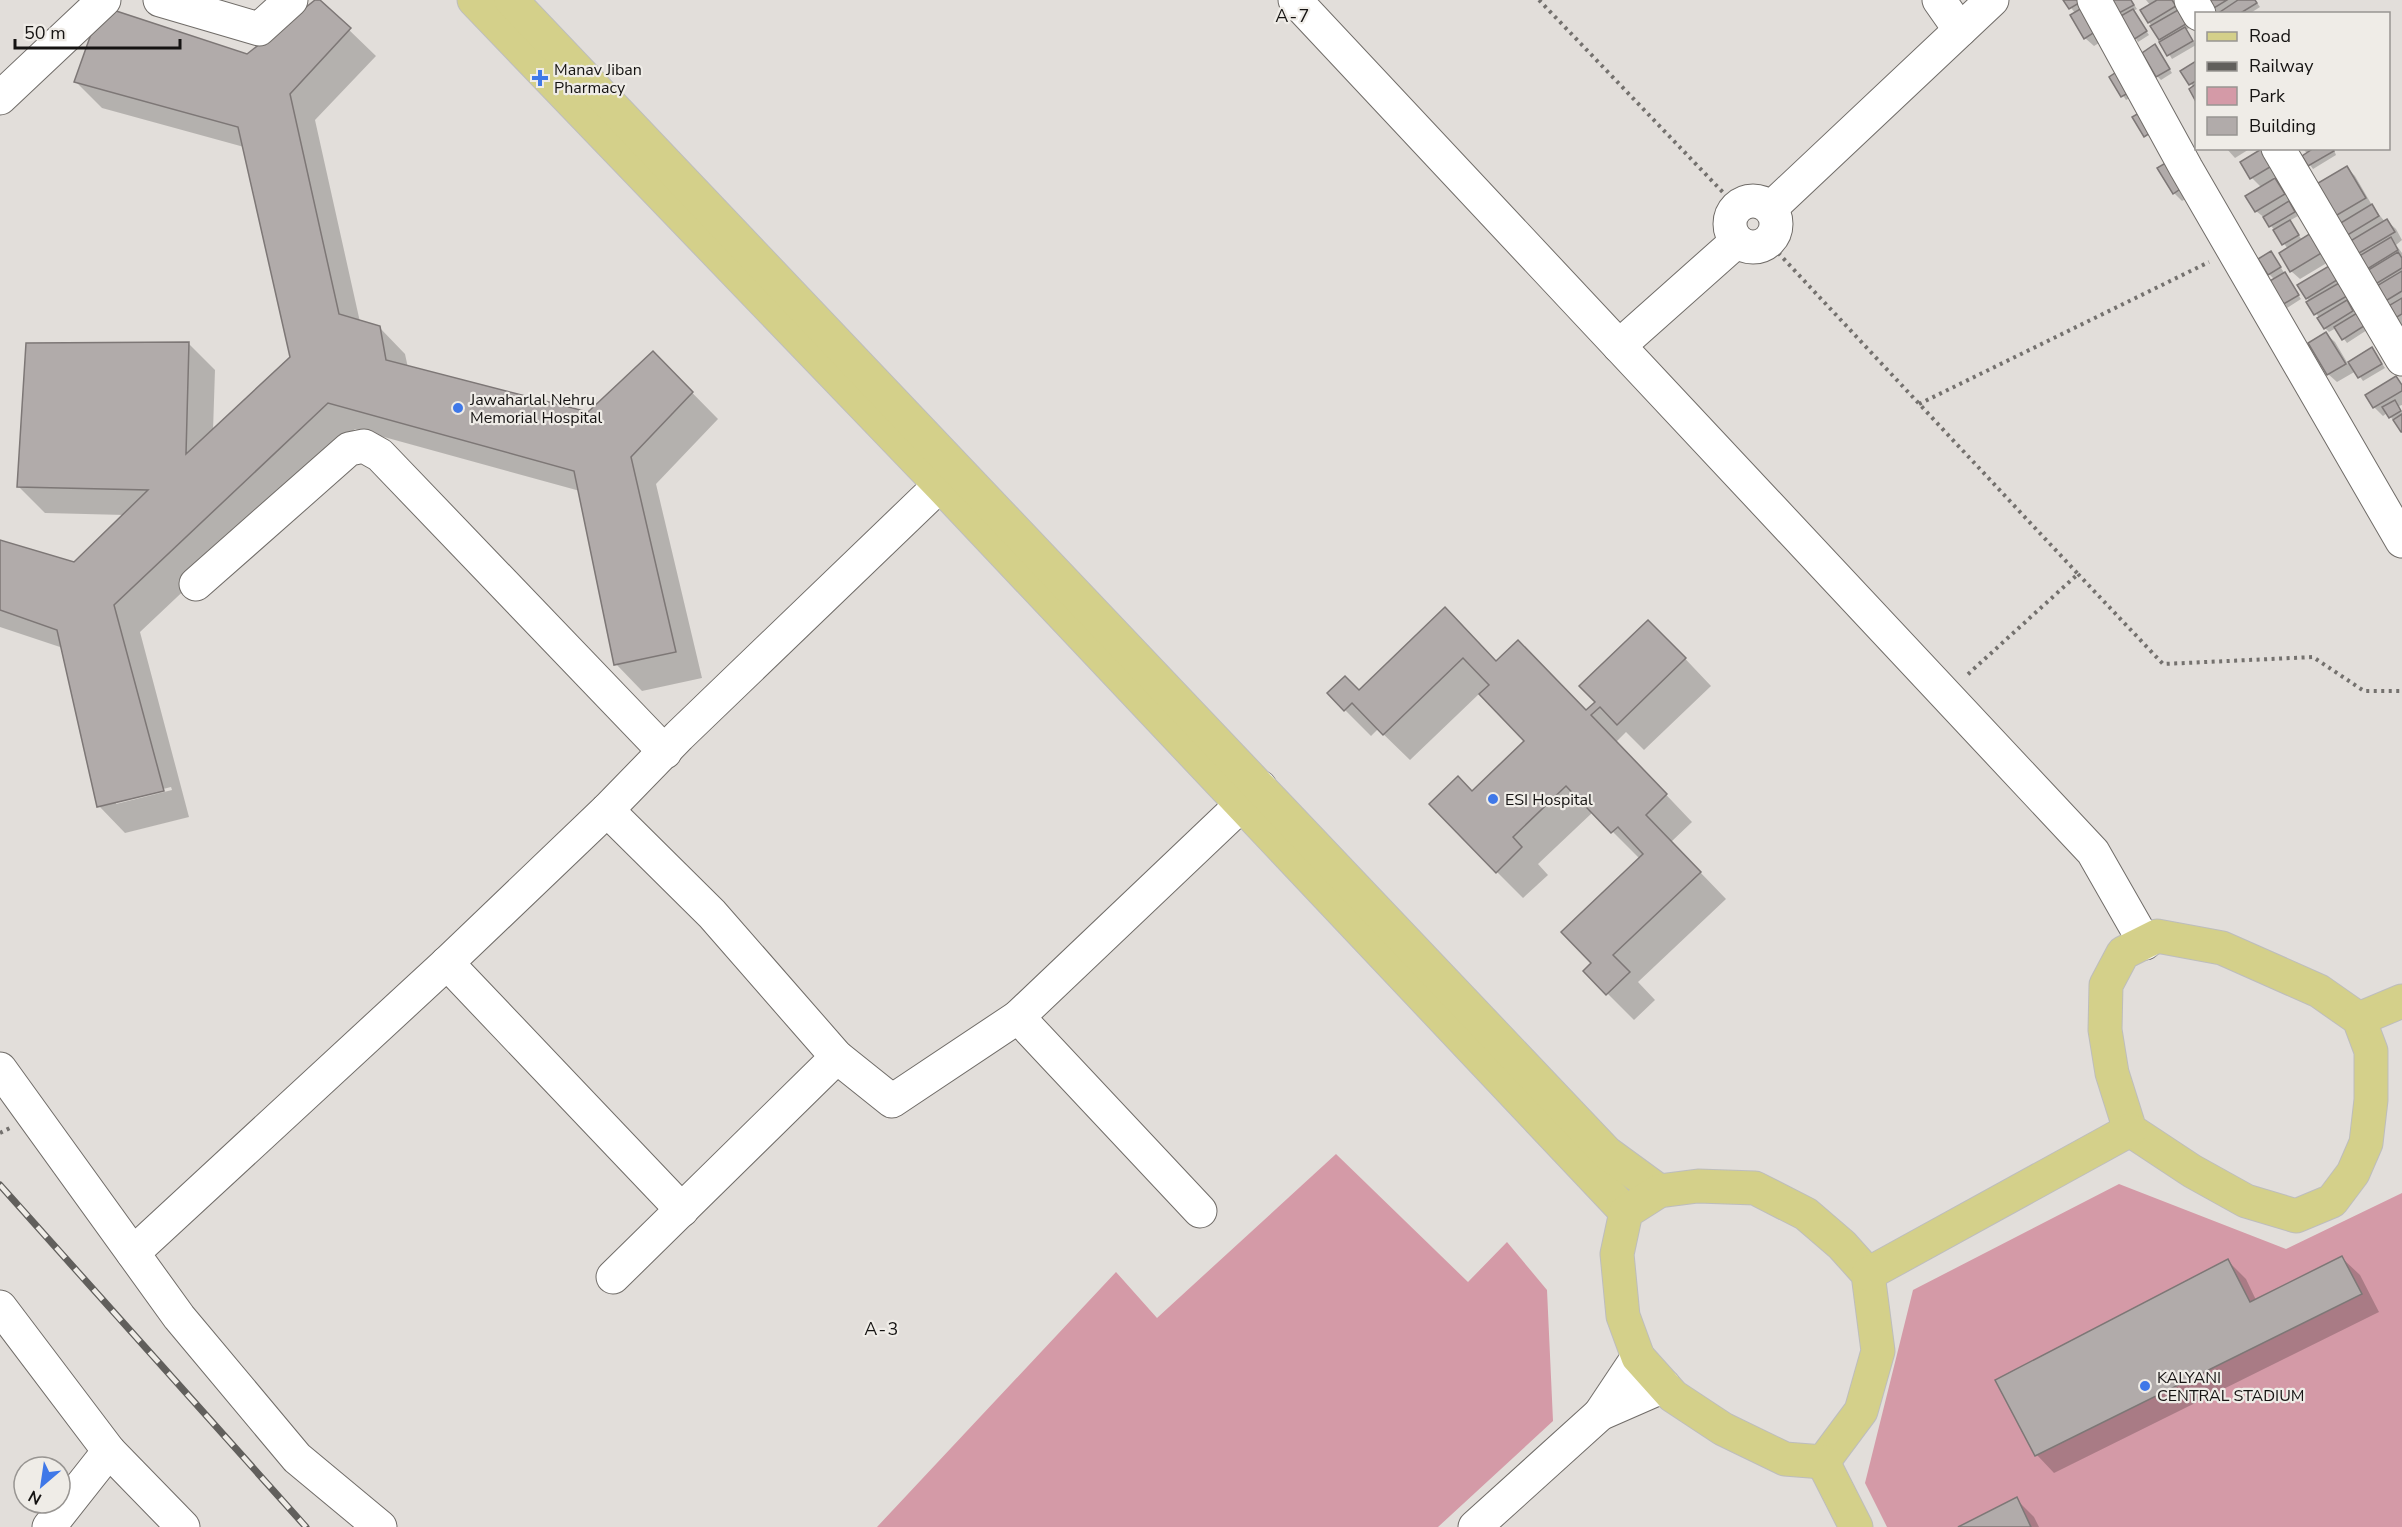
<svg xmlns="http://www.w3.org/2000/svg" width="2402" height="1527" viewBox="0 0 2402 1527" font-family="'Nunito Sans',sans-serif">
  <style>
    .green { fill: #d49aa7 }
    .shadow { fill: #0003; fill-rule: evenodd }
    .building { fill: #b1abaa; stroke: #7d7776; stroke-width: 1.5 }
    .lines { fill: none; stroke-linecap: round; stroke-linejoin: round }
    .minor-casing { stroke: #706c68; stroke-width: 35 }
    .major-casing { stroke: #bdbdbd; stroke-width: 35 }
    .path { stroke: #74716e; stroke-width: 4; stroke-dasharray: 3 4.5; stroke-linecap: butt }
    .minor { stroke: #fff; stroke-width: 33 }
    .major { stroke: #d4d08a; stroke-width: 33 }
    .rail-casing { stroke: #615f5c; stroke-width: 7 }
    .rail { stroke: #efece7; stroke-width: 4.5; stroke-dasharray: 14; stroke-linecap: butt }
    .poi-dot { fill: #3f78e8; stroke: #efece7; stroke-width: 2 }
    .labels { text-anchor: middle; stroke-width: 4.5; stroke-linejoin: round; paint-order: stroke }
    .poi-label { font-size: 16px; fill: #151312; stroke: #efece7; text-anchor: start }
    .neighbourhood-label { font-size: 18px; letter-spacing: 1.5px; fill: #151312; stroke: #efece7 }
  </style>
  <rect width="100%" height="100%" fill="#e2deda"/>
  <g class="green">
    <path d="M1336 1154 1468 1282 1507 1242 1547 1290 1553 1421 1438 1527H877L1116 1272 1157 1318Z"/>
    <path d="M2119 1184 2286 1249 2402 1193V1527H1887L1865 1483 1913 1290Z"/>
  </g>
  <g class="shadow">
    <path d="M318 0 376 56 315 120 360 322 379 327 405 354 408 368 588 414 653 353 718 419 656 484 702 678 642 691 616 664 580 491 355 429 140 632 189 817 125 833 99 806 63 648 0 627V542L74 564 125 515 45 513 19 487 189 344 215 370 213 431 291 357 244 147 102 108 76 82 248 55ZM171 787 172 790 116 804V801Z"/>
    <path d="M2065 0H2086L2109 37 2094 46 2085 38 2075 13Z"/>
    <path d="M2113 0H2131L2137 9 2133 11 2149 35 2138 42Z"/>
    <path d="M2146 0H2172L2189 28 2186 30 2196 45 2172 59 2142 11 2151 6Z"/>
    <path d="M2204 0H2255L2260 7 2249 14H2214Z"/>
    <path d="M2155 46 2172 73 2161 80 2157 76Z"/>
    <path d="M2196 63V99L2191 90 2194 88 2182 71Z"/>
    <path d="M2111 77 2140 92 2126 100Z"/>
    <path d="M2226 148H2251L2235 158Z"/>
    <path d="M2302 148H2333L2336 155 2313 169 2310 165 2308 154Z"/>
    <path d="M2265 149 2282 173 2273 178 2284 189 2298 216 2289 221 2302 240 2311 235 2330 261 2300 279 2291 271 2288 249 2266 219 2256 211 2247 197 2262 188 2252 178Z"/>
    <path d="M2347 168 2355 176 2373 207 2385 222 2387 221 2396 229 2402 240 2396 245 2402 253V336L2391 306 2333 217Z"/>
    <path d="M2159 169 2197 192 2182 201 2174 193Z"/>
    <path d="M2274 257 2301 299 2287 308 2283 304 2275 280 2269 274Z"/>
    <path d="M2329 268 2355 305 2351 307 2367 330 2347 343 2336 328 2329 332 2325 328 2307 298Z"/>
    <path d="M2326 334 2335 342 2348 364 2372 349 2385 368 2363 381 2356 371 2337 382 2328 374Z"/>
    <path d="M2396 378 2402 384V405L2399 406 2402 412V431L2395 420 2394 421 2387 413 2383 416 2374 407 2367 395Z"/>
    <path d="M1445 609 1497 662 1587 712 1675 648 1711 686 1644 750 1626 732 1616 742 1692 822 1671 842 1726 899 1638 982 1655 1000 1634 1020 1585 971 1593 963 1640 859 1593 812 1538 864 1548 875 1523 898 1497 872 1472 793 1526 741 1480 693 1410 760 1378 729 1371 736 1345 710 1359 692Z"/>
    <path d="M2342 1258 2360 1275 2379 1312 2054 1473 2037 1455 1997 1381 2228 1261 2246 1279 2256 1300Z"/>
    <path d="M2016 1499 2034 1517 2039 1527H1961Z"/>
  </g>
  <g class="building">
    <path d="M315 0H320L351 28 290 94 339 314 380 326 386 360 588 412 653 351 693 392 631 457 676 652 614 665 574 471 328 403 114 605 164 791 97 807 57 630 0 610V540L74 562 148 490 17 487 26 343 189 342 186 454 290 357 238 127 74 82 101 6 247 54Z"/>
    <path d="M2063 0H2084L2069 9Z"/>
    <path d="M2111 0H2131L2134 5 2119 13Z"/>
    <path d="M2157 0H2172L2176 6 2148 23 2140 10Z"/>
    <path d="M2203 0H2227L2209 11Z"/>
    <path d="M2238 0H2255L2257 3 2239 14H2217Z"/>
    <path d="M2087 5 2101 28 2084 39 2070 15Z"/>
    <path d="M2133 9 2147 31 2133 40 2119 17Z"/>
    <path d="M2178 10 2186 24 2159 40 2150 26Z"/>
    <path d="M2185 27 2193 41 2167 56 2159 42Z"/>
    <path d="M2155 44 2170 69 2156 77 2142 53Z"/>
    <path d="M2196 61V81L2189 85 2180 71Z"/>
    <path d="M2124 67 2137 88 2121 97 2109 77Z"/>
    <path d="M2196 84V99L2195 100 2189 89Z"/>
    <path d="M2146 109 2158 128 2144 137 2132 117Z"/>
    <path d="M2263 148 2275 164 2250 179 2240 162Z"/>
    <path d="M2314 148H2332L2334 151 2308 166 2302 156Z"/>
    <path d="M2174 158 2189 183 2173 194 2157 168Z"/>
    <path d="M2347 166 2366 198 2332 218 2313 186Z"/>
    <path d="M2275 178 2285 194 2255 212 2245 196Z"/>
    <path d="M2289 201 2295 212 2269 227 2263 217Z"/>
    <path d="M2372 204 2379 216 2341 239 2334 227Z"/>
    <path d="M2387 219 2395 232 2354 256 2347 243Z"/>
    <path d="M2290 220 2299 235 2282 245 2273 230Z"/>
    <path d="M2311 233 2323 252 2290 272 2279 253Z"/>
    <path d="M2391 237 2398 250 2364 271 2356 258Z"/>
    <path d="M2271 251 2281 267 2268 275 2258 259Z"/>
    <path d="M2398 252 2402 258V268L2374 285 2365 272Z"/>
    <path d="M2329 266 2337 280 2306 299 2297 285Z"/>
    <path d="M2402 271V291L2384 302 2375 287Z"/>
    <path d="M2285 272 2299 295 2282 305 2268 282Z"/>
    <path d="M2339 283 2347 296 2314 315 2306 302Z"/>
    <path d="M2402 298V314L2392 320 2385 308Z"/>
    <path d="M2347 300 2353 311 2324 329 2317 318Z"/>
    <path d="M2357 313 2364 326 2342 340 2334 327Z"/>
    <path d="M2326 332 2346 364 2327 375 2308 343Z"/>
    <path d="M2372 347 2382 364 2358 378 2348 362Z"/>
    <path d="M2396 376 2402 385V391L2373 408 2365 395Z"/>
    <path d="M2395 400 2401 411 2389 418 2382 407Z"/>
    <path d="M2402 414V432H2401L2393 420Z"/>
    <path d="M1445 607 1496 661 1518 640 1586 710 1595 702 1579 686 1648 620 1686 658 1617 725 1600 707 1591 715 1667 794 1646 815 1701 872 1613 955 1630 972 1606 995 1583 971 1591 963 1561 932 1643 854 1618 827 1611 833 1566 786 1513 837 1522 847 1496 873 1429 804 1458 776 1472 791 1524 741 1479 694 1489 685 1463 658 1383 735 1352 703 1344 711 1327 693 1345 676 1359 690Z"/>
    <path d="M2342 1256 2362 1294 2035 1456 1995 1380 2228 1259 2250 1302Z"/>
    <path d="M2017 1497 2031 1527H1958Z"/>
  </g>
  <g class="lines">
    <g class="minor-casing">
      <g id="minor">
        <path d="M160 0 259 29 291 0"/>
        <path d="M1295 0 2093 852 2145 943"/>
        <path d="M1939 0 1960 30"/>
        <path d="M2094 0 2186 168 2402 541"/>
        <path d="M2191 0 2199 14"/>
        <path d="M0 98 104 0"/>
        <path d="M2278 148 2402 359"/>
        <circle cx="1753" cy="224" r="23"/>
        <path d="M1771 208 1992 0"/>
        <path d="M1619 346 1737 241"/>
        <path d="M196 584 349 449 364 446 380 455 665 752"/>
        <path d="M607 810 712 914 837 1057 892 1101 1018 1017 1260 787"/>
        <path d="M447 963 682 1210"/>
        <path d="M1018 1017 1200 1211"/>
        <path d="M0 1069 179 1317 297 1458 380 1527"/>
        <path d="M133 1253 447 963 607 810 679 736 940 485"/>
        <path d="M613 1277 837 1057"/>
        <path d="M0 1307 109 1451 183 1527"/>
        <path d="M1600 1414 1638 1357"/>
        <path d="M49 1527 109 1451"/>
        <path d="M1475 1527 1600 1414 1664 1386"/>
      </g>
    </g>
    <g class="major-casing">
      <g id="major">
        <path d="M474 0 940 485 1626 1212"/>
        <path d="M511 0 1607 1153 1659 1191"/>
        <path d="M2157 936 2222 948 2319 991 2359 1019 2371 1051V1100L2366 1143 2353 1173 2332 1201 2296 1216 2246 1201 2192 1171 2130 1130 2112 1073 2105 1030 2106 985 2123 953Z"/>
        <path d="M2359 1019 2402 1001"/>
        <path d="M1698 1186 1755 1188 1806 1214 1842 1245 1868 1274 1878 1351 1861 1411 1823 1462 1785 1459 1723 1429 1673 1396 1638 1357 1623 1316 1617 1254 1626 1212 1659 1191Z"/>
        <path d="M1868 1274 2130 1130"/>
        <path d="M1823 1462 1856 1527"/>
      </g>
    </g>
    <g class="path">
      <path d="M1539 0 1737 207"/>
      <path d="M1768 242 2078 574 1966 676"/>
      <path d="M1919 404 2209 262"/>
      <path d="M2078 574 2163 664 2313 657 2364 691H2402"/>
      <path d="M0 1133 10 1128"/>
    </g>
    <use href="#minor" class="minor"/>
    <use href="#major" class="major"/>
    <g class="rail-casing">
      <path id="rail" d="M0 1185 306 1527"/>
    </g>
    <use href="#rail" class="rail"/>
  </g>
  <g class="poi-dot">
    <path d="M537 69h6v6h6v6h-6v6h-6v-6h-6v-6h6z"/>
    <circle cx="458" cy="408" r="6"/>
    <circle cx="1493" cy="799" r="6"/>
    <circle cx="2145" cy="1386" r="6"/>
  </g>
  <g class="labels">
    <g class="poi-label">
      <text x="554" y="75">Manav Jiban<tspan x="554" dy="18">Pharmacy</tspan></text>
      <text x="470" y="405">Jawaharlal Nehru<tspan x="470" dy="18">Memorial Hospital</tspan></text>
      <text x="1505" y="805">ESI Hospital</text>
      <text x="2157" y="1383">KALYANI<tspan x="2157" dy="18">CENTRAL STADIUM</tspan></text>
    </g>
    <g class="neighbourhood-label">
      <text x="1293" y="22">A-7</text>
      <text x="882" y="1335">A-3</text>
    </g>
  </g>
  <rect x="2195" y="12" width="195" height="138" fill="#efece7" stroke="#989592" stroke-width="1.5"/>
  <rect x="2207" y="32" width="30" height="9" fill="#d4d08a" stroke="#989592" stroke-width="1.5"/>
  <text x="2249" y="42" font-size="18" fill="#151312">Road</text>
  <rect x="2207" y="62" width="30" height="9" fill="#615f5c" stroke="#989592" stroke-width="1.5"/>
  <text x="2249" y="72" font-size="18" fill="#151312">Railway</text>
  <rect x="2207" y="87" width="30" height="18" fill="#d49aa7" stroke="#989592" stroke-width="1.5"/>
  <text x="2249" y="102" font-size="18" fill="#151312">Park</text>
  <rect x="2207" y="117" width="30" height="18" fill="#b1abaa" stroke="#989592" stroke-width="1.5"/>
  <text x="2249" y="132" font-size="18" fill="#151312">Building</text>
  <g transform="translate(42 1485) rotate(209)"><circle r="28" fill="#efece7" stroke="#989592" stroke-width="1.5"/>
  <path d="M0-4.5L10 22L0 15L-10 22Z" fill="#3f78e8"/>
  <text y="-9" font-size="16" font-weight="bold" text-anchor="middle" fill="#151312">N</text>
  </g>
  <path d="M15 39v9h165v-9" fill="none" stroke="#151312" stroke-width="3"/>
  <text x="24" y="39" font-size="18" fill="#151312" stroke="#efece7" stroke-width="4.5" paint-order="stroke">50 m</text>
</svg>
